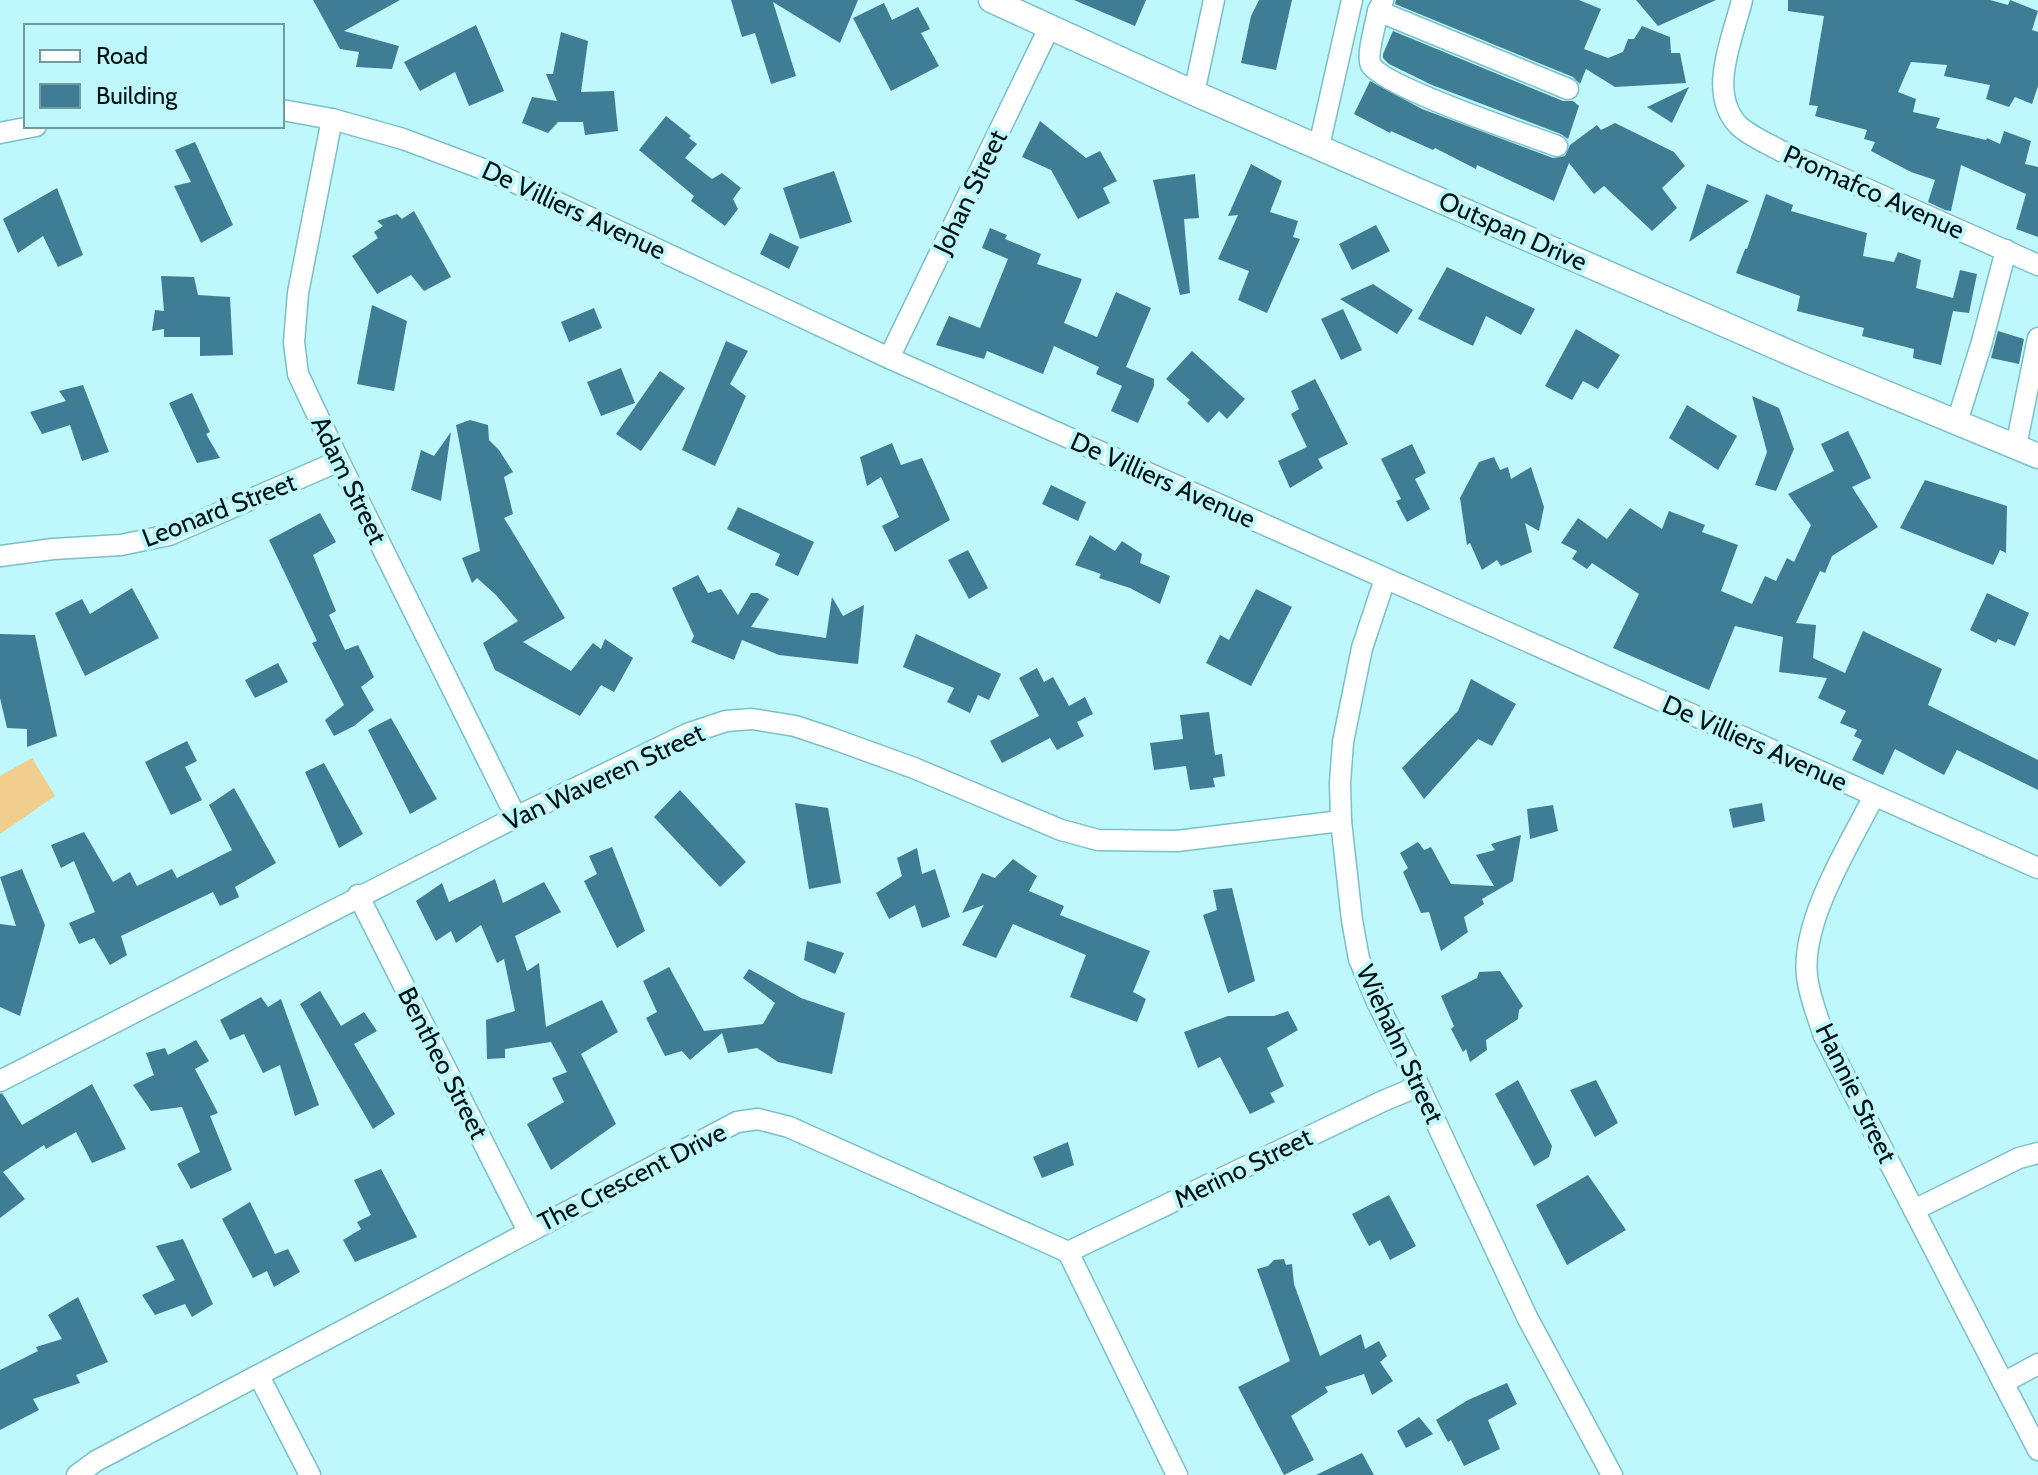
<svg xmlns="http://www.w3.org/2000/svg" width="2038" height="1475" viewBox="0 0 2038 1475" font-family="Cabin,sans-serif">
  <style>
    .green { fill: #f0ce8d }
    .building { fill: #3e7d93 }
    .lines { fill: none; stroke-linecap: round; stroke-linejoin: round }
    .minor-casing { stroke: #79c0c7; stroke-width: 23 }
    .tertiary-casing { stroke: #79c0c7; stroke-width: 27 }
    .minor { stroke: #fff; stroke-width: 20 }
    .tertiary { stroke: #fff; stroke-width: 24 }
    .labels { text-anchor: middle; stroke-width: 8; stroke-linejoin: round; paint-order: stroke }
    .street-label { font-size: 26px; fill: #001214; stroke: #bef7fc }
  </style>
  <rect width="100%" height="100%" fill="#bef7fc"/>
  <path class="green" d="M32 758 55 796 0 834V776Z"/>
  <g class="building">
    <path d="M313 0H400L344 31 399 46 392 69 356 67 359 52 340 49Z"/>
    <path d="M731 0H858L840 43 773 2 796 76 771 84 755 33 742 37Z"/>
    <path d="M1074 0H1146L1135 26Z"/>
    <path d="M1259 0H1292L1276 70 1241 63 1251 16Z"/>
    <path d="M1396 0H1579L1601 9 1584 49 1608 58 1623 52 1628 39H1634L1642 26 1670 37 1671 53H1680L1686 83 1615 87 1586 69 1580 84 1573 77 1395 4Z"/>
    <path d="M1636 0H1716L1658 26Z"/>
    <path d="M1788 0H1990L2008 5 2010 0 2038 11 2032 30 2038 32V86L2032 104 2015 97 2009 107 1986 99 1990 85 1944 76 1947 65 1911 62 1898 92 1916 99 1913 112 1940 118 1936 128 1986 140 1987 138 2000 144 2004 131 2031 141 2025 164 2038 167V237L2016 229 2026 194 1961 165 1951 211 1945 210 1928 202 1935 180 1911 172 1871 151 1875 142 1864 139 1867 130 1815 116 1818 106 1809 105 1824 16 1788 11Z"/>
    <path d="M884 3 892 20 918 7 930 29 921 33 939 66 891 91 853 18Z"/>
    <path d="M476 25 504 91 469 106 455 72 420 91 404 62Z"/>
    <path d="M1393 31 1563 101H1573L1579 106 1568 139 1561 134 1432 85 1389 64 1383 58V54Z"/>
    <path d="M561 32 588 41 581 92 614 91 618 131 585 135 583 122H558L548 133 522 123 532 97 557 101 546 74H553Z"/>
    <path d="M1370 81 1422 109 1553 158 1565 156 1570 145 1597 125 1601 130 1615 123 1674 152 1685 166 1662 188 1677 208 1652 231 1604 186 1594 194 1569 163 1554 201 1477 165 1476 169 1435 148 1433 150 1391 131 1390 133 1354 114Z"/>
    <path d="M1689 87 1672 123 1647 107Z"/>
    <path d="M666 116 691 136 689 138 697 144 685 158 712 179 722 173 741 188 733 199 738 209 725 226 691 201 694 196 639 150Z"/>
    <path d="M1040 121 1086 158 1100 151 1117 181 1103 188 1110 203 1078 219 1051 170 1022 157Z"/>
    <path d="M195 142 233 225 201 243 174 186 191 182 175 150Z"/>
    <path d="M1251 164 1282 181 1270 212 1298 221 1293 237 1300 239 1267 313 1238 300 1249 271 1218 259 1238 215 1228 216Z"/>
    <path d="M834 171 852 222 800 239 783 188Z"/>
    <path d="M1195 174 1199 218 1184 219 1190 293 1180 295 1153 180Z"/>
    <path d="M1707 184 1749 201 1689 242Z"/>
    <path d="M57 188 83 255 58 267 43 236 18 253 3 219Z"/>
    <path d="M1766 194 1793 205 1791 211 1867 233 1863 256 1894 262 1898 252 1921 260 1916 288 1953 298 1960 270 1977 274 1969 313 1953 311 1941 365 1913 358 1914 349 1862 336 1864 328 1797 311 1800 296 1736 273 1745 249H1747Z"/>
    <path d="M414 211 451 277 424 291 411 275 377 294 352 256 378 238 374 232 383 226 377 221 397 214 402 219Z"/>
    <path d="M1376 225 1390 251 1352 270 1339 244Z"/>
    <path d="M990 228 1007 235 1005 239 1041 254 1037 264 1082 279 1064 323 1097 337 1116 292 1151 308 1126 367 1154 379V386L1138 423 1111 411 1122 386 1096 374 1099 367 1054 346 1043 374 987 351 984 359 936 345 949 316 980 328 1008 259 982 248Z"/>
    <path d="M770 233 799 247 789 269 760 254Z"/>
    <path d="M1447 267 1535 309 1521 335 1486 316 1473 346 1418 319Z"/>
    <path d="M161 276 194 277 198 295 230 297 233 355 200 356V337H164V329L152 331 155 310 164 311Z"/>
    <path d="M1373 284 1413 310 1397 334 1340 299Z"/>
    <path d="M372 305 407 321 394 391 357 384Z"/>
    <path d="M594 308 602 328 569 342 561 322Z"/>
    <path d="M1343 309 1362 350 1341 360 1321 319Z"/>
    <path d="M1576 329 1620 355 1598 389 1583 381 1572 400 1545 386Z"/>
    <path d="M1998 331 2024 339 2019 364 1991 358Z"/>
    <path d="M726 341 748 351 730 384 746 396 715 466 682 450Z"/>
    <path d="M1192 351 1245 399 1227 419 1219 411 1208 423 1187 403 1190 400 1166 379Z"/>
    <path d="M621 368 635 403 601 416 587 382Z"/>
    <path d="M660 371 685 388 641 451 616 434Z"/>
    <path d="M1315 379 1348 444 1318 459 1323 468 1290 488 1278 461 1307 447 1291 414 1299 409 1291 391Z"/>
    <path d="M83 385 109 452 82 461 70 425 42 434 30 412 66 401 59 391Z"/>
    <path d="M192 393 210 432 206 434 220 458 197 463 169 403Z"/>
    <path d="M1752 396 1779 408 1794 449 1776 491 1755 485 1767 452Z"/>
    <path d="M1687 405 1737 436 1718 470 1669 438Z"/>
    <path d="M470 420 488 425 489 440 499 450 513 472 504 477 513 514 504 518 565 618 523 642 571 671 593 643 601 649 605 639 633 658 614 692 601 685 580 716 495 670 483 643 518 621 496 595 477 578 472 583 462 558 480 551 456 425Z"/>
    <path d="M1848 431 1871 478 1852 487 1878 527 1832 556 1825 573 1820 571 1796 623 1816 625 1813 658 1845 673 1863 631 1942 669 1928 705 2038 760V790L1957 750 1944 775 1895 749 1883 775 1852 760 1862 740 1854 736 1857 730 1840 723 1846 711 1818 698 1827 678 1779 672 1783 637 1735 626 1709 690 1613 648 1639 594 1592 563 1587 569 1572 559 1577 551 1561 543 1578 518 1607 539 1630 508 1662 529 1669 511 1705 525 1702 532 1738 545 1721 591 1752 604 1765 576 1776 581 1787 558 1794 562 1811 525 1788 494 1834 471 1821 444Z"/>
    <path d="M451 432 441 501 411 490 421 450 434 456Z"/>
    <path d="M892 443 901 465 922 458 950 520 895 552 882 526 899 517 881 477 867 486 860 457Z"/>
    <path d="M1412 444 1426 473 1415 479 1430 509 1407 522 1396 501 1401 499 1381 459Z"/>
    <path d="M1494 457 1500 470 1508 467 1511 479 1531 467 1544 507 1539 531 1525 523 1532 552 1501 566 1497 560 1482 570 1470 543 1467 545 1460 498 1479 462Z"/>
    <path d="M1925 480 2007 506 2006 553 2000 550 1993 565 1900 528Z"/>
    <path d="M1051 485 1086 502 1078 521 1042 504Z"/>
    <path d="M738 507 814 542 798 576 775 565 780 554 727 529Z"/>
    <path d="M320 513 336 542 313 555 336 611 329 615 345 650 358 645 374 677 361 687 374 710 354 726 334 736 325 720 344 705 312 643 317 641 269 540Z"/>
    <path d="M1090 535 1115 551 1122 541 1142 554 1140 563 1170 576 1160 604 1130 588 1099 578 1101 574 1075 565Z"/>
    <path d="M968 550 988 588 969 599 948 560Z"/>
    <path d="M698 575 708 593 721 589 738 615 751 593H758L769 599 751 627 826 638 832 597 843 616 864 605 858 664 779 655 742 640 734 660 691 642 694 636 672 588Z"/>
    <path d="M132 588 159 638 85 676 55 613 82 599 90 614Z"/>
    <path d="M1256 589 1292 607 1251 686 1206 663 1220 635 1229 640Z"/>
    <path d="M1987 593 2029 613 2015 646 1998 639 1996 643 1970 630Z"/>
    <path d="M0 634 35 635 57 736 27 747V729L7 728 0 698Z"/>
    <path d="M916 634 1001 674 989 700 978 695 970 713 947 702 954 688 903 667Z"/>
    <path d="M278 663 288 682 255 698 245 680Z"/>
    <path d="M1037 668 1044 682 1053 677 1069 706 1085 697 1093 714 1077 722 1084 736 1057 750 1050 738 1002 763 990 741 1039 716 1019 678Z"/>
    <path d="M1471 679 1516 704 1492 746 1478 739 1424 799 1402 768 1458 711Z"/>
    <path d="M1209 712 1215 755 1222 754 1225 776 1213 778 1215 787 1190 790 1186 766 1154 770 1150 743 1183 739 1180 715Z"/>
    <path d="M391 718 437 799 410 814 368 730Z"/>
    <path d="M187 741 197 761 185 767 202 800 171 815 145 762Z"/>
    <path d="M324 763 363 834 339 848 305 772Z"/>
    <path d="M234 788 276 863 235 887 239 897 220 906 213 892 121 936 127 955 110 965 94 938 79 944 69 923 95 912 74 861 61 868 51 845 84 832 113 882 130 872 137 886 172 869 177 878 232 850 209 805Z"/>
    <path d="M680 790 746 862 720 887 654 817Z"/>
    <path d="M795 803 828 808 841 883 809 889Z"/>
    <path d="M1762 803 1765 821 1733 828 1729 809Z"/>
    <path d="M1553 805 1558 831 1530 839 1527 809Z"/>
    <path d="M1521 835 1513 881 1482 899 1484 904 1464 917 1468 932 1441 951 1429 912 1421 913 1403 872 1408 868 1400 853 1418 842 1424 850 1431 847 1451 884 1494 886 1476 855 1495 850 1491 844Z"/>
    <path d="M612 847 645 931 617 948 584 881 597 874 589 856Z"/>
    <path d="M917 848 922 874 935 869 950 917 922 928 915 905 889 919 876 893 902 876 897 858Z"/>
    <path d="M1013 859 1037 876 1029 891 1064 906 1060 915 1150 951 1133 992 1146 999 1137 1022 1070 997 1086 955 1013 924 996 958 962 945 984 905 962 913 982 873 995 878Z"/>
    <path d="M22 869 45 925 20 1016 0 1007V924L16 926 0 877Z"/>
    <path d="M495 879 503 903 544 882 561 912 515 936 527 971 539 963 546 1027 602 1000 618 1032 581 1054 616 1124 551 1170 527 1124 564 1102 552 1078 567 1072 551 1042 505 1049V1058L487 1059 486 1020 515 1011 504 959 497 963 481 925 456 943 451 931 436 941 416 901 442 883 449 902Z"/>
    <path d="M1232 888 1255 981 1228 993 1203 915 1217 910 1213 890Z"/>
    <path d="M807 941 844 953 835 974 804 960Z"/>
    <path d="M669 967 704 1031 763 1024 775 1003 743 978 749 969 801 998 845 1013 832 1074 778 1062 757 1048 728 1053 722 1033 690 1060 682 1051 665 1056 646 1018 657 1012 643 981Z"/>
    <path d="M1500 971 1523 1006 1519 1010 1518 1019 1486 1040 1487 1050 1470 1062 1466 1049 1463 1052 1451 1029 1454 1026 1441 996 1477 978 1479 972Z"/>
    <path d="M320 991 341 1026 364 1012 377 1031 354 1044 395 1114 373 1129 300 1004Z"/>
    <path d="M261 997 268 1007 281 999 319 1105 295 1116 280 1065 263 1073 244 1034 230 1040 220 1020Z"/>
    <path d="M1288 1011 1298 1030 1267 1048 1284 1086 1270 1093 1275 1102 1250 1114 1220 1057 1198 1068 1184 1032 1228 1016H1274Z"/>
    <path d="M196 1040 209 1061 195 1069 218 1113 210 1116 232 1170 191 1189 177 1164 200 1152 182 1107 151 1111 133 1085 154 1075 146 1053 165 1048 168 1055Z"/>
    <path d="M1518 1080 1552 1146 1549 1157 1534 1166 1495 1094Z"/>
    <path d="M1596 1080 1618 1123 1595 1137 1570 1090Z"/>
    <path d="M92 1084 126 1149 92 1163 76 1132 46 1149 44 1145 3 1172 25 1199 0 1218V1094L2 1093 22 1125Z"/>
    <path d="M1068 1142 1074 1165 1042 1178 1033 1157Z"/>
    <path d="M381 1169 417 1237 355 1262 343 1240 361 1229 357 1222 371 1215 354 1180Z"/>
    <path d="M1588 1175 1626 1230 1567 1265 1536 1205Z"/>
    <path d="M1389 1195 1416 1246 1390 1260 1380 1240 1369 1246 1352 1214Z"/>
    <path d="M250 1202 275 1254 288 1249 300 1272 274 1287 267 1271 253 1278 222 1219Z"/>
    <path d="M183 1239 213 1304 192 1317 185 1304 155 1315 142 1295 175 1280 156 1246Z"/>
    <path d="M1284 1259 1286 1265 1292 1264 1294 1284 1320 1356 1361 1334 1365 1349 1379 1341 1387 1356 1380 1362 1393 1381 1372 1395 1364 1374 1325 1387 1328 1392 1291 1416 1314 1460 1284 1475 1238 1387 1290 1361 1257 1269 1268 1266 1274 1260Z"/>
    <path d="M78 1297 108 1362 76 1375 80 1383 33 1399 39 1410 0 1430V1370L38 1351 36 1347 62 1339 48 1315Z"/>
    <path d="M1507 1383 1517 1404 1488 1420 1500 1449 1464 1466 1451 1440 1448 1442 1436 1420 1468 1400Z"/>
    <path d="M1419 1417 1433 1434 1406 1448 1397 1431Z"/>
    <path d="M1362 1453 1374 1475H1316Z"/>
  </g>
  <g class="lines">
    <g class="minor-casing">
      <g id="minor">
        <path d="M1742 0C1733 38 1707 92 1738 125 1749 136 1767 143 1781 151L2038 265"/>
        <path d="M1383 1 1378 11 1568 89"/>
        <path d="M1378 11C1376 23 1366 56 1371 65 1384 87 1525 134 1557 146"/>
        <path d="M1194 93 1214 0"/>
        <path d="M282 110 332 119 403 139 499 175 889 358 2038 868"/>
        <path d="M332 119 298 293 294 342 298 374 339 461 516 817"/>
        <path d="M0 133 36 126"/>
        <path d="M1319 146 1352 0"/>
        <path d="M889 358 1050 26"/>
        <path d="M1957 422 1982 342 2006 250"/>
        <path d="M2016 446 2038 338"/>
        <path d="M0 556 53 549 121 545 169 535 339 461"/>
        <path d="M1385 579 1362 648 1343 742 1340 783 1341 821 1352 920 1359 959 1377 1002 1419 1086 1527 1317 1612 1475"/>
        <path d="M1874 796C1849 846 1801 920 1807 976 1809 996 1818 1017 1824 1036L2038 1450"/>
        <path d="M358 895 528 1231"/>
        <path d="M0 1081 516 817 687 734 726 721 752 719 795 726 831 738 914 768 1061 830 1098 840 1177 841 1341 821"/>
        <path d="M1914 1210 2019 1158 2038 1153"/>
        <path d="M1068 1252 1383 1101 1419 1086"/>
        <path d="M259 1376 310 1475"/>
        <path d="M2003 1383 2038 1364"/>
        <path d="M77 1475 96 1461 737 1122 758 1119 789 1127 1068 1252 1177 1475"/>
      </g>
    </g>
    <g class="tertiary-casing">
      <path id="tertiary" d="M991 0 1194 93 1813 363 2038 456"/>
    </g>
    <use href="#minor" class="minor"/>
    <use href="#tertiary" class="tertiary"/>
  </g>
  <g class="labels">
    <g class="street-label">
      <text transform="translate(970 192) rotate(-64)" y="9">Johan Street</text>
      <text transform="translate(1874 192) rotate(24)" y="9">Promafco Avenue</text>
      <text transform="translate(574 210) rotate(25)" y="9">De Villiers Avenue</text>
      <text transform="translate(1513 231) rotate(24)" y="9">Outspan Drive</text>
      <text transform="translate(349 480) rotate(64)" y="9">Adam Street</text>
      <text transform="translate(1163 480) rotate(24)" y="9">De Villiers Avenue</text>
      <text transform="translate(219 510) rotate(-21)" y="9">Leonard Street</text>
      <text transform="translate(1755 743) rotate(24)" y="9">De Villiers Avenue</text>
      <text transform="translate(604 777) rotate(-25)" y="9">Van Waveren Street</text>
      <text transform="translate(1400 1044) rotate(65)" y="9">Wiehahn Street</text>
      <text transform="translate(443 1063) rotate(63)" y="9">Bentheo Street</text>
      <text transform="translate(1856 1093) rotate(64)" y="9">Hannie Street</text>
      <text transform="translate(1243 1168) rotate(-26)" y="9">Merino Street</text>
      <text transform="translate(632 1177) rotate(-27)" y="9">The Crescent Drive</text>
    </g>
  </g>
  <rect x="24" y="24" width="260" height="104" fill="#bef7fc" stroke="#729b9f" stroke-width="2"/>
  <rect x="40" y="50" width="40" height="12" fill="#ffffff" stroke="#729b9f" stroke-width="2"/>
  <text x="96" y="64" font-size="24" fill="#001214">Road</text>
  <rect x="40" y="84" width="40" height="24" fill="#3e7d93" stroke="#729b9f" stroke-width="2"/>
  <text x="96" y="104" font-size="24" fill="#001214">Building</text>
</svg>
